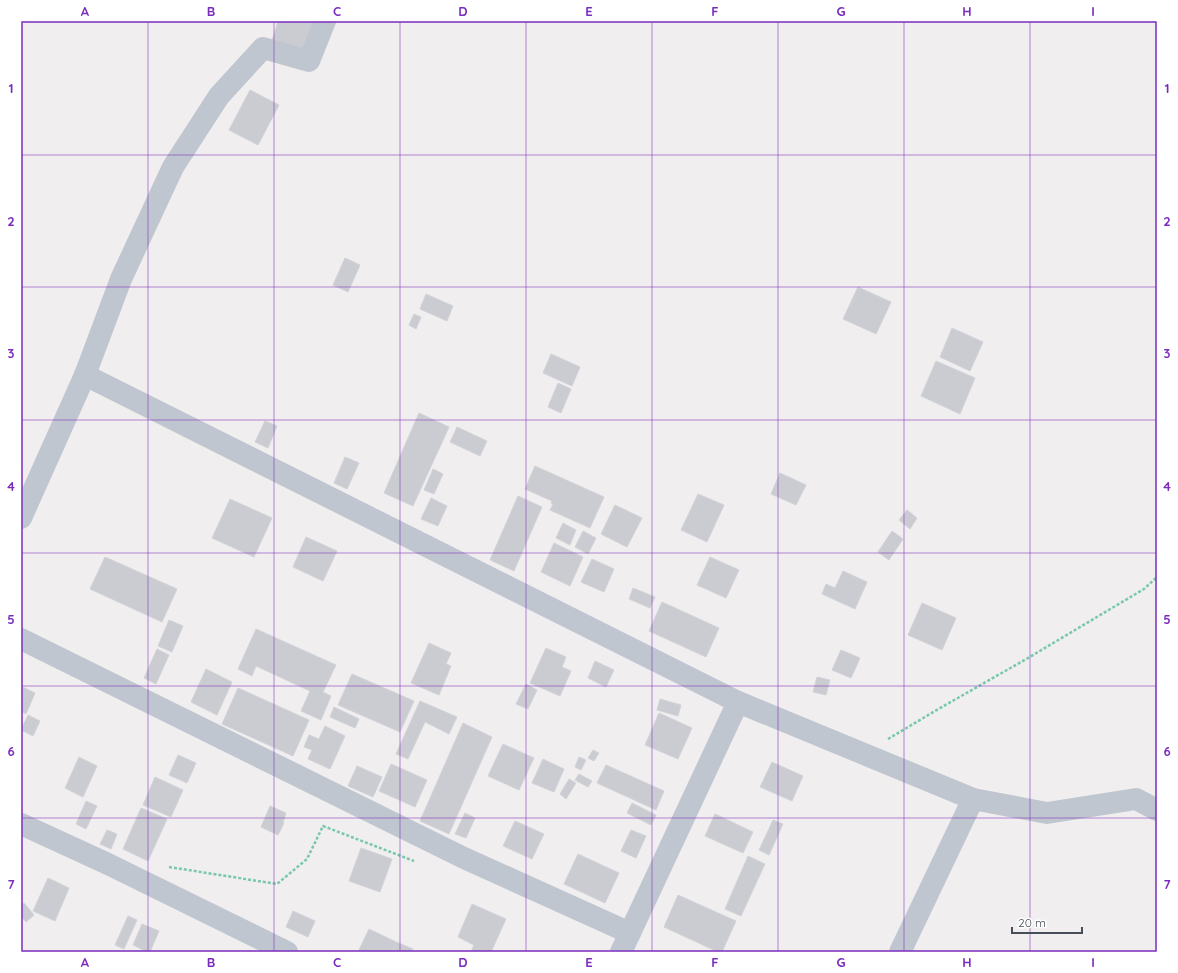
<svg xmlns="http://www.w3.org/2000/svg" width="1178" height="973" viewBox="0 0 1178 973" font-family="Quicksand,sans-serif">
  <style>
    .building { fill: #cbccd2; stroke: #d2d3d9 }
    .lines { fill: none; stroke-linecap: round; stroke-linejoin: round }
    .path { stroke: #78c8ab; stroke-width: 2.5; stroke-dasharray: 3 2; stroke-linecap: butt }
    .street { stroke: #bfc6cf; stroke-width: 22 }
    .grid { fill: none; stroke: #7b2cbf; stroke-width: 1; stroke-opacity: 0.55 }
    .neatline { fill: none; stroke: #7b2cbf; stroke-width: 1.5 }
    .grid-label { font-size: 13px; text-anchor: middle; font-weight: bold; fill: #7b2cbf }
  </style>
  <rect width="100%" height="100%" fill="#f0eeee"/>
  <g class="building">
    <path d="M278 21H317L306 53 272 41Z"/>
    <path d="M250 90 279 105 258 145 229 130Z"/>
    <path d="M345 258 360 265 348 292 333 285Z"/>
    <path d="M858 287 891 302 876 334 843 319Z"/>
    <path d="M426 294 453 306 447 321 420 309Z"/>
    <path d="M414 314 421 317 416 329 409 325Z"/>
    <path d="M952 328 983 342 970 371 940 357Z"/>
    <path d="M551 354 580 367 572 386 543 373Z"/>
    <path d="M936 361 975 378 960 414 921 396Z"/>
    <path d="M558 383 571 389 561 413 548 407Z"/>
    <path d="M419 413 449 427 413 506 384 493Z"/>
    <path d="M265 421 277 426 268 448 255 442Z"/>
    <path d="M457 427 487 441 480 456 450 442Z"/>
    <path d="M345 457 359 463 347 489 334 483Z"/>
    <path d="M535 466 604 497 590 528 550 510 553 504 551 503 552 501 525 489Z"/>
    <path d="M433 469 443 474 434 494 424 490Z"/>
    <path d="M780 473 806 485 796 505 771 494Z"/>
    <path d="M698 494 724 505 707 542 681 530Z"/>
    <path d="M518 496 542 507 514 571 490 560Z"/>
    <path d="M431 498 447 506 438 526 421 519Z"/>
    <path d="M230 499 272 518 254 557 212 538Z"/>
    <path d="M615 505 642 518 627 547 601 534Z"/>
    <path d="M907 510 917 518 910 529 899 520Z"/>
    <path d="M563 523 576 530 570 545 556 538Z"/>
    <path d="M583 531 596 538 588 554 575 547Z"/>
    <path d="M892 531 903 539 889 560 878 552Z"/>
    <path d="M306 537 337 551 323 581 293 567Z"/>
    <path d="M554 543 583 557 570 586 541 572Z"/>
    <path d="M105 557 177 589 162 622 90 589Z"/>
    <path d="M710 557 739 570 726 598 697 585Z"/>
    <path d="M592 559 614 569 604 592 581 582Z"/>
    <path d="M843 571 867 582 855 609 822 594 826 584 835 588Z"/>
    <path d="M633 588 655 597 650 608 629 599Z"/>
    <path d="M662 602 719 628 706 657 649 631Z"/>
    <path d="M922 603 956 618 942 650 908 635Z"/>
    <path d="M169 620 183 626 172 652 158 646Z"/>
    <path d="M256 629 336 665 323 692 331 696 321 720 301 711 310 691 256 666 252 676 238 669Z"/>
    <path d="M429 643 451 653 446 664 451 666 439 695 411 683Z"/>
    <path d="M546 648 566 657 562 667 571 671 560 696 530 683Z"/>
    <path d="M157 649 169 655 156 684 144 678Z"/>
    <path d="M841 650 860 658 851 678 832 670Z"/>
    <path d="M595 661 614 670 606 687 588 678Z"/>
    <path d="M206 669 232 682 217 715 191 702Z"/>
    <path d="M352 674 414 701 400 732 338 705Z"/>
    <path d="M817 677 830 680 826 695 813 692Z"/>
    <path d="M526 684 537 690 528 709 516 704Z"/>
    <path d="M23 687 35 693 26 714 21 711V692Z"/>
    <path d="M238 688 309 720 293 756 222 724Z"/>
    <path d="M660 699 681 705 678 716 657 710Z"/>
    <path d="M420 701 457 717 449 734 425 722 408 759 396 754Z"/>
    <path d="M334 707 359 719 355 728 330 717Z"/>
    <path d="M659 713 692 728 678 759 645 745Z"/>
    <path d="M28 715 40 721 33 736 21 730Z"/>
    <path d="M463 723 492 737 449 834 420 821Z"/>
    <path d="M325 726 345 736 330 769 308 759 312 750 304 747 309 735 319 739Z"/>
    <path d="M503 744 534 758 519 790 488 776Z"/>
    <path d="M593 750 599 753 594 761 588 758Z"/>
    <path d="M178 755 196 763 187 783 169 775Z"/>
    <path d="M79 757 97 766 83 797 65 788Z"/>
    <path d="M579 757 586 760 581 770 575 767Z"/>
    <path d="M543 759 564 769 554 792 532 783Z"/>
    <path d="M772 762 803 776 792 801 760 787Z"/>
    <path d="M391 764 427 780 415 807 379 791Z"/>
    <path d="M606 765 664 791 656 810 597 783Z"/>
    <path d="M357 766 382 777 373 797 348 786Z"/>
    <path d="M579 774 592 781 588 787 575 780Z"/>
    <path d="M155 777 183 790 171 817 143 805Z"/>
    <path d="M569 779 576 783 566 799 560 794Z"/>
    <path d="M86 801 97 806 86 829 76 824Z"/>
    <path d="M632 803 656 815 651 825 627 813Z"/>
    <path d="M270 806 286 813 283 823H284L278 835 261 827Z"/>
    <path d="M141 808 167 819 148 861 123 849Z"/>
    <path d="M465 813 475 818 466 838 455 834Z"/>
    <path d="M715 814 753 832 743 853 705 836Z"/>
    <path d="M773 820 783 824 769 855 759 850Z"/>
    <path d="M515 821 544 834 532 859 503 846Z"/>
    <path d="M107 830 117 834 111 849 100 844Z"/>
    <path d="M631 830 646 836 636 858 621 851Z"/>
    <path d="M361 848 392 859 380 892 349 881Z"/>
    <path d="M578 854 619 873 605 903 564 884Z"/>
    <path d="M748 856 765 864 741 916 725 909Z"/>
    <path d="M48 878 69 888 55 921 33 911Z"/>
    <path d="M678 895 736 921 722 952H718L664 927Z"/>
    <path d="M24 903 34 915 26 922 21 916V906Z"/>
    <path d="M472 904 506 919 491 952H471L474 945 458 937Z"/>
    <path d="M293 911 315 921 308 937 286 927Z"/>
    <path d="M128 916 137 920 124 949 115 945Z"/>
    <path d="M142 924 159 931 150 952H147L133 945Z"/>
    <path d="M369 929 396 942 392 952H358Z"/>
    <path d="M396 942 413 949 411 952H392Z"/>
  </g>
  <g class="lines">
    <g class="path">
      <path d="M888 739 935 711 1028 658 1144 589 1157 577"/>
      <path d="M169 867 277 884 307 859 323 826 414 861"/>
    </g>
    <g class="street">
      <path d="M85 375 738 702 973 799 1047 813 1136 799 1157 810"/>
      <path d="M21 518 85 375 121 279 173 167 219 96 263 48 309 61 325 21"/>
      <path d="M21 639 464 858 630 933"/>
      <path d="M21 824 108 864 287 952"/>
      <path d="M621 952 738 702"/>
      <path d="M900 952 973 799"/>
    </g>
  </g>
  <path class="grid" d="M148 21V952M274 21V952M400 21V952M526 21V952M652 21V952M778 21V952M904 21V952M1030 21V952M21 155H1157M21 287H1157M21 420H1157M21 553H1157M21 686H1157M21 818H1157"/>
  <rect width="1178" height="973" fill="none" stroke="#ffffff" stroke-width="44"/>
  <path d="M1012 927v6h70v-6" fill="none" stroke="#474e5a" stroke-width="2"/>
  <text x="1018" y="927" font-size="12" fill="#474e5a" stroke="#ffffff" stroke-width="3" paint-order="stroke">20 m</text>
  <rect x="22" y="22" width="1134" height="929" class="neatline"/>
  <g class="grid-label">
    <text x="85" y="16">A</text>
    <text x="211" y="16">B</text>
    <text x="337" y="16">C</text>
    <text x="463" y="16">D</text>
    <text x="589" y="16">E</text>
    <text x="715" y="16">F</text>
    <text x="841" y="16">G</text>
    <text x="967" y="16">H</text>
    <text x="1093" y="16">I</text>
    <text x="11" y="93">1</text>
    <text x="1167" y="93">1</text>
    <text x="11" y="226">2</text>
    <text x="1167" y="226">2</text>
    <text x="11" y="358">3</text>
    <text x="1167" y="358">3</text>
    <text x="11" y="491">4</text>
    <text x="1167" y="491">4</text>
    <text x="11" y="624">5</text>
    <text x="1167" y="624">5</text>
    <text x="11" y="756">6</text>
    <text x="1167" y="756">6</text>
    <text x="11" y="889">7</text>
    <text x="1167" y="889">7</text>
    <text x="85" y="967">A</text>
    <text x="211" y="967">B</text>
    <text x="337" y="967">C</text>
    <text x="463" y="967">D</text>
    <text x="589" y="967">E</text>
    <text x="715" y="967">F</text>
    <text x="841" y="967">G</text>
    <text x="967" y="967">H</text>
    <text x="1093" y="967">I</text>
  </g>
</svg>
